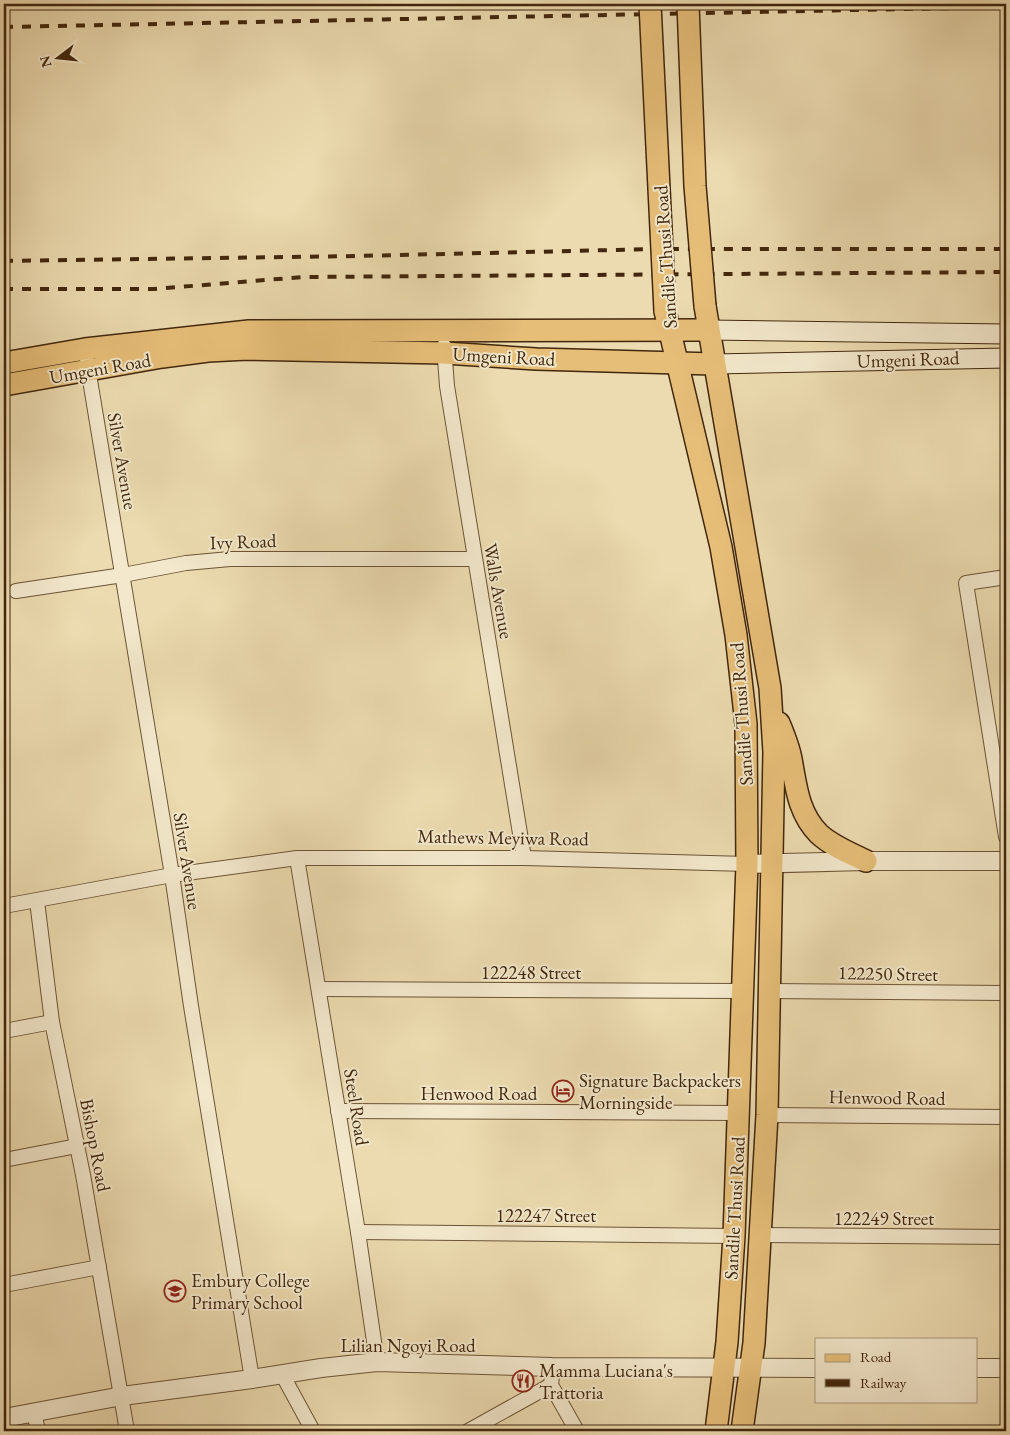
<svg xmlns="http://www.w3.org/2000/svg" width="1010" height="1435" viewBox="0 0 1010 1435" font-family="'EB Garamond',serif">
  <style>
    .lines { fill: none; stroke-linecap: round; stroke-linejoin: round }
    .minor-casing { stroke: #6c5436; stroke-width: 16 }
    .tertiary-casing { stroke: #6c5436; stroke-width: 20 }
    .secondary-casing { stroke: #41270d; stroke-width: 21 }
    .primary-casing { stroke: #41270d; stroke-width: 24 }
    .minor { stroke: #f3e8cc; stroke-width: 14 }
    .tertiary { stroke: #f3e8cc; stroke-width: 18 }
    .secondary { stroke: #f3e8cc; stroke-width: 19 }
    .primary { stroke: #e6be78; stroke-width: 21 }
    .rail { stroke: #41270d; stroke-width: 4; stroke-dasharray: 9 9; stroke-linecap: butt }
    .primary-bridge-casing { stroke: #41270d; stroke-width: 24; stroke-linecap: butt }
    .primary-bridge { stroke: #e6be78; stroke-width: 21 }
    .labels { text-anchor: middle; stroke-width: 4; stroke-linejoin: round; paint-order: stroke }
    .street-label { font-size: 19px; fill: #41270d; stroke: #f3e8cc }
    .poi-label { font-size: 19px; fill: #41270d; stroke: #f3e8cc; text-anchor: start }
  </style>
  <rect width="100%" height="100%" fill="#ecdbb0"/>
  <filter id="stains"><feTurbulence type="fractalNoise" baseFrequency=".004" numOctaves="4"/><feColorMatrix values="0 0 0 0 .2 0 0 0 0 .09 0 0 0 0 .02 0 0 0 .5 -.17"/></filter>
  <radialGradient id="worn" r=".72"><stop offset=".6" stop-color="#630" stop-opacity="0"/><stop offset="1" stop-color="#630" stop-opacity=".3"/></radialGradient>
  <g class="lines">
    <g class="minor-casing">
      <g id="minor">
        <path d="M444 346 447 386 524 858"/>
        <path d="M87 362 172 875 191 1006 252 1379"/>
        <path d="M1006 577 966 583 1006 837"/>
        <path d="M16 591 123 575 186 563 230 559H474"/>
        <path d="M297 858 358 1232 377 1362"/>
        <path d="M37 901 52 1022 83 1175 127 1431"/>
        <path d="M4 906 172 875 297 858H524L747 864"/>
        <path d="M319 989 743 991"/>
        <path d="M769 991 1006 993"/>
        <path d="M4 1031 52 1022"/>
        <path d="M338 1111 738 1113"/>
        <path d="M767 1115 1006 1117"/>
        <path d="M4 1160 77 1146"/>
        <path d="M358 1232 734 1236"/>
        <path d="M762 1235 1006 1237"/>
        <path d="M4 1285 99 1267"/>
        <path d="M282 1374 313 1431"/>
        <path d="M552 1376 551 1385 577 1431"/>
        <path d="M34 1412 38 1431"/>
        <path d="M468 1431 551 1385"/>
      </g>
    </g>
    <g class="tertiary-casing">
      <g id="tertiary">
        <path d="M747 864 866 861H1006"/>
        <path d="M976 1368H1006"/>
        <path d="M4 1418 122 1396 252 1379 321 1368 377 1362 552 1367 816 1368"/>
      </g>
    </g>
    <g class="secondary-casing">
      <g id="secondary">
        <path d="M708 330 1006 334"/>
        <path d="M714 364 1006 358"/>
      </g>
    </g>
    <g class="primary-casing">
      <g id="primary">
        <path d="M705 306 770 688 774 752 767 1115 754 1343 742 1431"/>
        <path d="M665 311 721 547 736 635 746 724 747 864 734 1236 727 1342 716 1431"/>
        <path d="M4 363 85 349 249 331 708 330"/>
        <path d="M4 385 162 357 208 351 247 349 444 353 536 359 714 364"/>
        <path d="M779 723C784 735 789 747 791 759 796 786 798 813 819 834 832 846 850 853 866 861"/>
      </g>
    </g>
    <use href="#minor" class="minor"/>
    <use href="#tertiary" class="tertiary"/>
    <use href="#secondary" class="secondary"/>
    <use href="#primary" class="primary"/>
    <g class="rail">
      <path d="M392 4 437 6 573 4"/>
      <path d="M4 27 1006 7"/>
      <path d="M4 261 356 256 657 249H1006"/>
      <path d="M4 289H154L303 277 1006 272"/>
    </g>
    <g class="primary-bridge-casing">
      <g id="primary-bridge">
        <path d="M650 4 665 311"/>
        <path d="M688 4 695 186 705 306"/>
      </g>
    </g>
    <use href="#primary-bridge" class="primary-bridge"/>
  </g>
  <defs>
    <g id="hotel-ring" transform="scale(1.125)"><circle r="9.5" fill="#f3e8cc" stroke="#8f2418" stroke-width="1.5"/><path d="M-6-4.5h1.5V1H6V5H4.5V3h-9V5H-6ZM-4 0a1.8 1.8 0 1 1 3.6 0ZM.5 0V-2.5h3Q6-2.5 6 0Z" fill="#8f2418"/></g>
    <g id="school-ring" transform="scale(1.125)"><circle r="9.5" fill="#f3e8cc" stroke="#8f2418" stroke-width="1.5"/><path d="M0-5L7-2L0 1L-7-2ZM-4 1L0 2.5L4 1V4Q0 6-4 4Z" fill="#8f2418"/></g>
    <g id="restaurant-ring" transform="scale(1.125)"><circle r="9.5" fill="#f3e8cc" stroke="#8f2418" stroke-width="1.5"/><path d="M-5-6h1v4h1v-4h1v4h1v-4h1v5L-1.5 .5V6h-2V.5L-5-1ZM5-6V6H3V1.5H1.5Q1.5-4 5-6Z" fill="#8f2418"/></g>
  </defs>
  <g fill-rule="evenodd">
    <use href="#hotel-ring" x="563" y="1091"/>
    <use href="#school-ring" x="175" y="1291"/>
    <use href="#restaurant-ring" x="523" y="1381"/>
  </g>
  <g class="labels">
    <g class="street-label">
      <text transform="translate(665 257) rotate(-94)" y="7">Sandile Thusi Road</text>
      <text transform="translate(504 356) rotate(3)" y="7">Umgeni Road</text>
      <text transform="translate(908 359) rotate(-2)" y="7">Umgeni Road</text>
      <text transform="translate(100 368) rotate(-10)" y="7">Umgeni Road</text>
      <text transform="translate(123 461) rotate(80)" y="7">Silver Avenue</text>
      <text transform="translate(243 541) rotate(-2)" y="7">Ivy Road</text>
      <text transform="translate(499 591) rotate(80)" y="7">Walls Avenue</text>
      <text transform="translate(741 714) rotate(-94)" y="7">Sandile Thusi Road</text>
      <text transform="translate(503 837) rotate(1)" y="7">Mathews Meyiwa Road</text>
      <text transform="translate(188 861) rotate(81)" y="7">Silver Avenue</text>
      <text x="531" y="979">122248 Street</text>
      <text transform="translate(888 973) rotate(1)" y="7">122250 Street</text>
      <text x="479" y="1100">Henwood Road</text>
      <text transform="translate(887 1097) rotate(1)" y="7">Henwood Road</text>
      <text transform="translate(357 1107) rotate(81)" y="7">Steel Road</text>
      <text transform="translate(96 1145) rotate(79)" y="7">Bishop Road</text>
      <text transform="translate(734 1208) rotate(-87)" y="7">Sandile Thusi Road</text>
      <text x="546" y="1222">122247 Street</text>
      <text x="884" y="1225">122249 Street</text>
      <text x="408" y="1352">Lilian Ngoyi Road</text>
    </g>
    <g class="poi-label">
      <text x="579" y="1087">Signature Backpackers<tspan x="579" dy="22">Morningside</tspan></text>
      <text x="191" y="1287">Embury College<tspan x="191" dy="22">Primary School</tspan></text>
      <text x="539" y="1377">Mamma Luciana's<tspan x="539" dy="22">Trattoria</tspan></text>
    </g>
  </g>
  <rect width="1010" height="1435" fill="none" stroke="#ecdbb0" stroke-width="20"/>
  <rect x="5" y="5" width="1000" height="1425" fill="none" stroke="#41270d" stroke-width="2.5"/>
  <rect x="10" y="10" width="990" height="1415" fill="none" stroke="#41270d"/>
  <rect x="815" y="1338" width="162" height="65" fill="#f3e8cc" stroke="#ac9b80"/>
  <rect x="825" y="1354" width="25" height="8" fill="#e6be78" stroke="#ac9b80"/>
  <text x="860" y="1362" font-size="15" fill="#41270d">Road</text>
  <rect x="825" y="1379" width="25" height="8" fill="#41270d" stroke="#ac9b80"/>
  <text x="860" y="1388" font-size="15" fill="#41270d">Railway</text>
  <g transform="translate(58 58) rotate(254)" stroke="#f3e8cc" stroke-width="4" paint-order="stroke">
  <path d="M0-4L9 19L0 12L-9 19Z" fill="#41270d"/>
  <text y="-8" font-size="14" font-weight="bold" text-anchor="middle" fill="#41270d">N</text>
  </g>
  <rect width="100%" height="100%" filter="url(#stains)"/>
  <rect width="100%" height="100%" fill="url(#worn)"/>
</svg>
